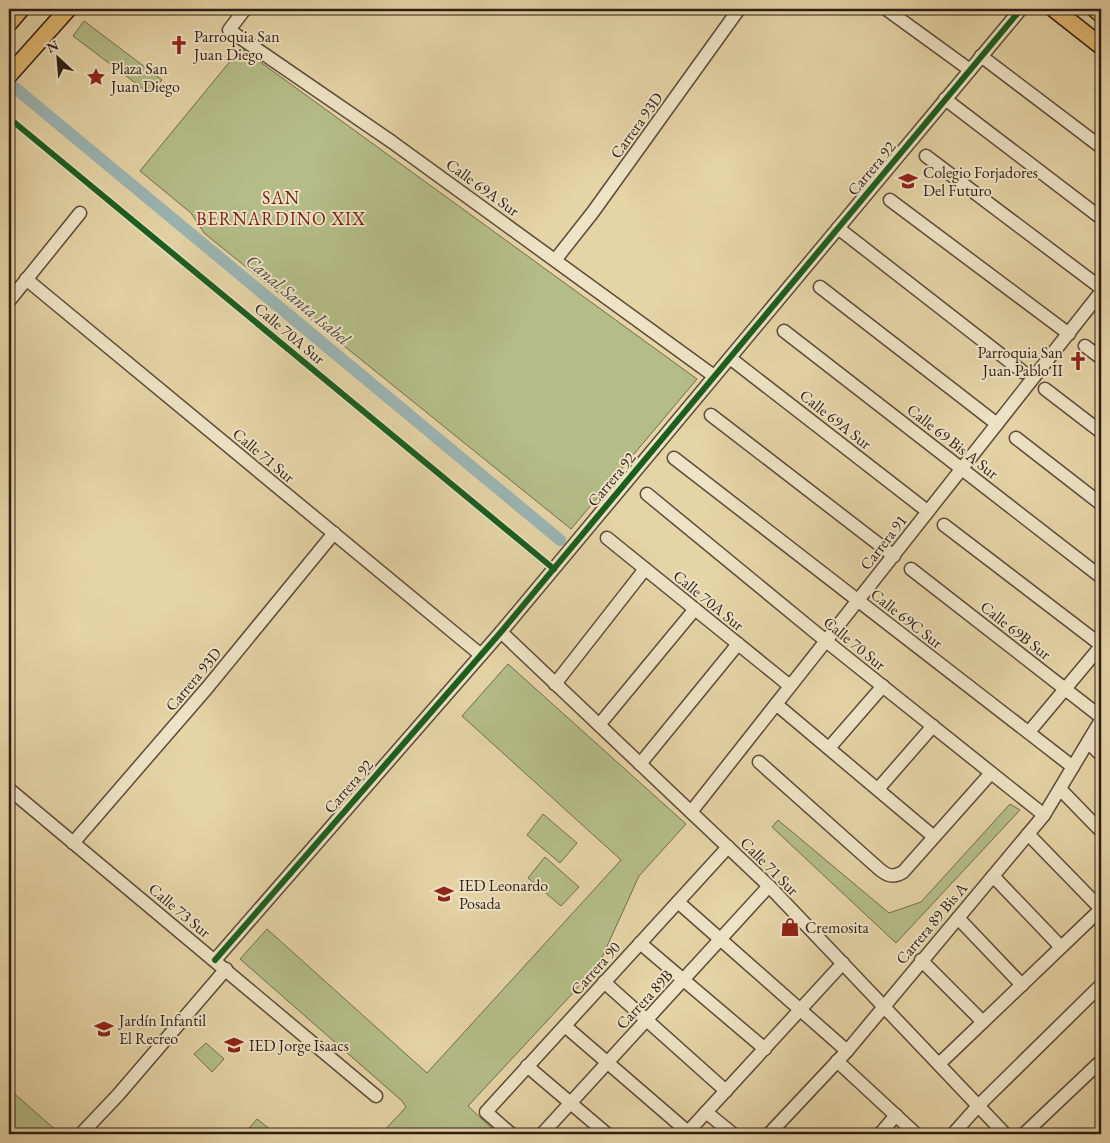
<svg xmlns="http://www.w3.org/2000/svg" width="1110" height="1143" viewBox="0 0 1110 1143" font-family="'EB Garamond',serif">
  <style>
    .green { fill: #b4bd87; stroke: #726c4e }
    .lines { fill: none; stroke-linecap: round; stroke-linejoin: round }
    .canal { stroke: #9bb5b3; stroke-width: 12 }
    .minor-casing { stroke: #5c4a39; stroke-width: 15 }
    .major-casing { stroke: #2f1c15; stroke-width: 19 }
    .minor { stroke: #eee3c5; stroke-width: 12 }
    .major { stroke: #e2ba73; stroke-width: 16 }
    .cycleway-casing { stroke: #eee3c5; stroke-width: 9 }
    .cycleway { stroke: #1b5e20; stroke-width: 6 }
    .labels { text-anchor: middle; stroke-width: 4; stroke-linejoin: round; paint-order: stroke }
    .poi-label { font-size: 16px; fill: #2f1c15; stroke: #eee3c5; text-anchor: start }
    .street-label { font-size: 16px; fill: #2f1c15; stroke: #eee3c5 }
    .neighbourhood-label { font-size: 18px; letter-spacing: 1px; fill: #7a1f14; stroke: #eee3c5 }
    .water-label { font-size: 18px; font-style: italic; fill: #4f4a44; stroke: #eee3c5 }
  </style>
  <rect width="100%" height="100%" fill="#e5d4a6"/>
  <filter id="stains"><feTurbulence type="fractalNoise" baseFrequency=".004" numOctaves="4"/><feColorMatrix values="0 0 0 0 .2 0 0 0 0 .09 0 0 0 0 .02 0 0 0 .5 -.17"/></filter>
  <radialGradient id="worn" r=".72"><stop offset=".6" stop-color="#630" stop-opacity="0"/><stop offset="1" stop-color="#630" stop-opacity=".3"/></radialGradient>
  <g class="green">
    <path d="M84 21 162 80 150 94 73 36Z"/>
    <path d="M241 48 697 379 571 529 204 233 191 213 140 171Z"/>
    <path d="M508 664 686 824 639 876 598 966 468 1106 498 1134H381L406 1107 402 1101 240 959 267 929 427 1073 621 860 462 716Z"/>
    <path d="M1010 804 1020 810 896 943 772 827 778 820 889 913 921 902Z"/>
    <path d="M543 814 577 843 560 863 527 835Z"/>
    <path d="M545 857 579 887 561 906 528 878Z"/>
    <path d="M206 1043 224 1059 212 1072 194 1054Z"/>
    <path d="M9 1089 58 1132 56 1134H9Z"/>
    <path d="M257 1119 276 1134H244Z"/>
  </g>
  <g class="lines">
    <path class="canal" d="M14 87 560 540"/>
    <g class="minor-casing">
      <g id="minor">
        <path d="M245 9 229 30 392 142 714 376"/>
        <path d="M886 9 970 70"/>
        <path d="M981 56 1101 147"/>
        <path d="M945 99 1101 218"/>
        <path d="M926 156 1101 288"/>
        <path d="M890 200 1069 334"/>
        <path d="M838 228 1023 372"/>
        <path d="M556 259 593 212 739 9"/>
        <path d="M26 279 481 655"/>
        <path d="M820 287 997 424"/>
        <path d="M9 301 80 213"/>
        <path d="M784 331 1101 577"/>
        <path d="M1085 346 1101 358"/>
        <path d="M730 358 922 507"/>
        <path d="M1045 389 1101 432"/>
        <path d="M711 415 894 556"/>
        <path d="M1016 438 1101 504"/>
        <path d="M674 458 1073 767"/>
        <path d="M647 494 826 641 1044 815"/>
        <path d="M944 525 1101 645"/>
        <path d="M607 538 790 686"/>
        <path d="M911 569 1101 717"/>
        <path d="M501 632 769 886 1005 1134"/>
        <path d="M555 684 645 569"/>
        <path d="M776 704 934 837"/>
        <path d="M599 725 695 609"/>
        <path d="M1029 732 1101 646"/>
        <path d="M1088 742 1101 755"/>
        <path d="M829 748 883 686"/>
        <path d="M759 762 878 868C887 876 893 878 903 872L991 773"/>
        <path d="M640 764 738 644"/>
        <path d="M9 789 376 1096"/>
        <path d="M878 789 933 726"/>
        <path d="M1060 789 1101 831"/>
        <path d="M691 812 1101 292"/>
        <path d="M1028 834 1101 909"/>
        <path d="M73 843 207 688 334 533"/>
        <path d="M993 876 1061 947"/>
        <path d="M678 902 847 1051"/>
        <path d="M958 918 1022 985"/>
        <path d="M640 943 765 1049"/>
        <path d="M215 960 501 632 1021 9"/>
        <path d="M921 960 983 1022"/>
        <path d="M604 982 726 1091"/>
        <path d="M565 1026 688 1132"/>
        <path d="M837 1061 916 1134"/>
        <path d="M939 1064 1101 909"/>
        <path d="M527 1066 607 1134"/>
        <path d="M706 1112 733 1134"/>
        <path d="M81 1134 118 1095 226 969"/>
        <path d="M511 1134 486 1112 728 847"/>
        <path d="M542 1134 769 886"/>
        <path d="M686 1134 843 963"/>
        <path d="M769 1134 847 1051 1044 815 1101 720"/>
        <path d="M880 1134 896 1115"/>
        <path d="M953 1134 978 1106 1101 985"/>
        <path d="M1024 1134 1101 1061"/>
      </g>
    </g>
    <g class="major-casing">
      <g id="major">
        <path d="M1054 9 1101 46"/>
        <path d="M1095 9 1101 14"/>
        <path d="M9 23 21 9"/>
        <path d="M9 75 68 9"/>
      </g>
    </g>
    <use href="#minor" class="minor"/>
    <use href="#major" class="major"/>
    <g class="cycleway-casing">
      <g id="cycleway">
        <path d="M9 118 554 569"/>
        <path d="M215 960 501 632 1021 9"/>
      </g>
    </g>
    <use href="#cycleway" class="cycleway"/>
  </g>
  <defs>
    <g id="church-bare" transform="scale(1.5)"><path d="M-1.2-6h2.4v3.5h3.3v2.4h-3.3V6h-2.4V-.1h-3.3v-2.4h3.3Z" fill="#8f2418" stroke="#eee3c5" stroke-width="2.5" paint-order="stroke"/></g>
    <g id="sight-bare" transform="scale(1.5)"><path d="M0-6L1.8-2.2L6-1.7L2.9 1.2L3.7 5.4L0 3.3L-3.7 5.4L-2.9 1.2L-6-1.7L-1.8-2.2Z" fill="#8f2418" stroke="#eee3c5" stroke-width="2.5" paint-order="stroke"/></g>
    <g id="school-bare" transform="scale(1.5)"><path d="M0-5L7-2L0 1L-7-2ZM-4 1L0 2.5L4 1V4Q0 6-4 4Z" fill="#8f2418" stroke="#eee3c5" stroke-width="2.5" paint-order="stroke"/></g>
    <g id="shop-bare" transform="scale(1.5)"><path d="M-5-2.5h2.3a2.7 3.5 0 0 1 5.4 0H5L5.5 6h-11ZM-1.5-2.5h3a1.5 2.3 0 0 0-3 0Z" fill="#8f2418" stroke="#eee3c5" stroke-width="2.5" paint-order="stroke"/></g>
  </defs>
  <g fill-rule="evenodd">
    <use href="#church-bare" x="179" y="45"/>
    <use href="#sight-bare" x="96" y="77"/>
    <use href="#school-bare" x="908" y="181"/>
    <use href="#church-bare" x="1078" y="361"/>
    <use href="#school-bare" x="444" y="894"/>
    <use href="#shop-bare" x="790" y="927"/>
    <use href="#school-bare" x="104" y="1029"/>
    <use href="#school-bare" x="234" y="1045"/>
  </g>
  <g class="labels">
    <g class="poi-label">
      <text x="194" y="42">Parroquia San<tspan x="194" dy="18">Juan Diego</tspan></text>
      <text x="111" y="74">Plaza San<tspan x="111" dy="18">Juan Diego</tspan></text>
      <text x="923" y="178">Colegio Forjadores<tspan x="923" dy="18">Del Futuro</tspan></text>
      <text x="1063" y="358" text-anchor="end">Parroquia San<tspan x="1063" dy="18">Juan Pablo II</tspan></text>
      <text x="459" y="891">IED Leonardo<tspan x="459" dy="18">Posada</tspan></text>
      <text x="805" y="933">Cremosita</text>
      <text x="119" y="1026">Jardín Infantil<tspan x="119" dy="18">El Recreo</tspan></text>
      <text x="249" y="1051">IED Jorge Isaacs</text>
    </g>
    <g class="street-label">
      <text transform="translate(636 125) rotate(-54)" y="6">Carrera 93D</text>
      <text transform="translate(871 168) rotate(-50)" y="6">Carrera 92</text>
      <text transform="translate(483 187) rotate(36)" y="6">Calle 69A Sur</text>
      <text transform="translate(290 333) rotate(40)" y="6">Calle 70A Sur</text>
      <text transform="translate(836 419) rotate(38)" y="6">Calle 69A Sur</text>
      <text transform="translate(953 441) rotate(38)" y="6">Calle 69 Bis A Sur</text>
      <text transform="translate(264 455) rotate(40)" y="6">Calle 71 Sur</text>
      <text transform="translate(611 479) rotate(-50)" y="6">Carrera 92</text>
      <text transform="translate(883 542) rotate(-52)" y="6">Carrera 91</text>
      <text transform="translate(709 600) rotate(39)" y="6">Calle 70A Sur</text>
      <text transform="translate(907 618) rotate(38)" y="6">Calle 69C Sur</text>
      <text transform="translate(1016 630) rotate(38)" y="6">Calle 69B Sur</text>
      <text transform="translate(855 643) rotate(39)" y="6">Calle 70 Sur</text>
      <text transform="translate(193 679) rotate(-50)" y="6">Carrera 93D</text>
      <text transform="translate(348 786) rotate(-49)" y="6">Carrera 92</text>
      <text transform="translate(770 866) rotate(45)" y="6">Calle 71 Sur</text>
      <text transform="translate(180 910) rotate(40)" y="6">Calle 73 Sur</text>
      <text transform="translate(931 923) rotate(-50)" y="6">Carrera 89 Bis A</text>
      <text transform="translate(595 968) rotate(-48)" y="6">Carrera 90</text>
      <text transform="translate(644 999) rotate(-47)" y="6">Carrera 89B</text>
    </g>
    <g class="neighbourhood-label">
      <text x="281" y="204">SAN<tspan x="281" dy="21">BERNARDINO XIX</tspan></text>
    </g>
    <g class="water-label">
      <text transform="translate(298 300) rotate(40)" y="6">Canal Santa Isabel</text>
    </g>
  </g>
  <rect width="1110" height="1143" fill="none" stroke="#e5d4a6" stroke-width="30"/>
  <rect x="10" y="10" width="1090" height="1123" fill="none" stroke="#2f1c15" stroke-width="2.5"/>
  <rect x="15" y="15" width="1080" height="1113" fill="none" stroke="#2f1c15"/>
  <g transform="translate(58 58) rotate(334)" stroke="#eee3c5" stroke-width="4" paint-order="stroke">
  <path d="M0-4L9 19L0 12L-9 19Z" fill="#2f1c15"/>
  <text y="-8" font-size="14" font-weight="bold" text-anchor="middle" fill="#2f1c15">N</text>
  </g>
  <rect width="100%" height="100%" filter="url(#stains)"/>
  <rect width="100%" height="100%" fill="url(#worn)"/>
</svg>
